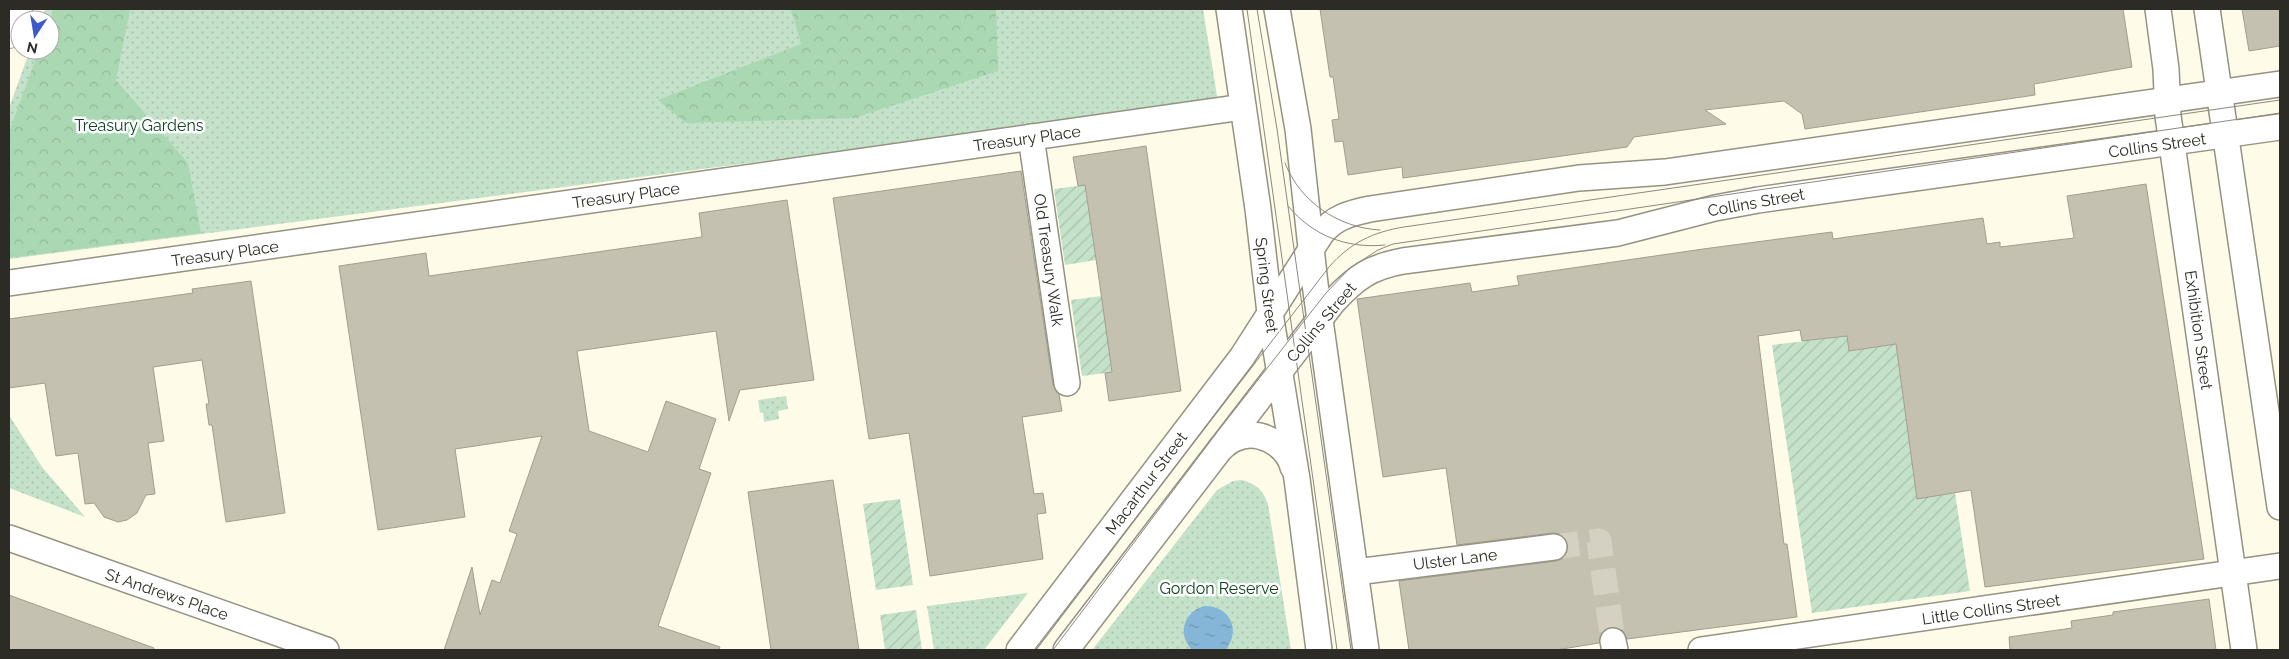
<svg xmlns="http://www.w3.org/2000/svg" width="2289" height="659" viewBox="0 0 2289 659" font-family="Raleway,sans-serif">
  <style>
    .grass { fill: url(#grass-dots) }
    .forest { fill: url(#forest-crowns) }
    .garden { fill: url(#garden-furrows) }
    .water { fill: url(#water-ripples) }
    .building { fill: #c5c1b0; stroke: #a29e8e }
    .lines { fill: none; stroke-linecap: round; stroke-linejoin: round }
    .minor-tunnel { stroke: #d5d1c2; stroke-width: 25; stroke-dasharray: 25 12; stroke-linecap: butt }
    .minor-casing { stroke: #959281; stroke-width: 28 }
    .major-casing { stroke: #959281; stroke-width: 30 }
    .minor { stroke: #fff; stroke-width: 25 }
    .major { stroke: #fff; stroke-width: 28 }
    .tram { stroke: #8c897e; stroke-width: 1 }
    .labels { text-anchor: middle; stroke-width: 5; stroke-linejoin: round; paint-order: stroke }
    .park-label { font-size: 16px; fill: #0f4321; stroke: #fff }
    .street-label { font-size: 16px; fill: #2d2b25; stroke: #fff }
  </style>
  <defs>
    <pattern id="grass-dots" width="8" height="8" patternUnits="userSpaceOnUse" patternTransform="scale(1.25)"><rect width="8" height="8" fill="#c4e2ca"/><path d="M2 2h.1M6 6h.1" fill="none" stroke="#a9c2ad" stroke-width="1.8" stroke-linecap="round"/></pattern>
    <pattern id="forest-crowns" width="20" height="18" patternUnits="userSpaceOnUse" patternTransform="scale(1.25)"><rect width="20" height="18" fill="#aad8b3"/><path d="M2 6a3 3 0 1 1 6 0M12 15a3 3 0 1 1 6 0" fill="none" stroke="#93ba9a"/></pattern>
    <pattern id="garden-furrows" width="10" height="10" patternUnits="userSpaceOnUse" patternTransform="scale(1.25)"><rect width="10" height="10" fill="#c4e2ca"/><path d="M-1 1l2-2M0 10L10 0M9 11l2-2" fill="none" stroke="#a9c2ad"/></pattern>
    <pattern id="water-ripples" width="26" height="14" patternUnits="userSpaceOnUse" patternTransform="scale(1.25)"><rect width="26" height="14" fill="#85b6d7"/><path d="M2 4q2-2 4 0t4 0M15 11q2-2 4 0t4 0" fill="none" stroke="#6d94ae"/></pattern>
  </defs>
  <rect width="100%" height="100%" fill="#fffbe9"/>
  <g class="grass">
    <path d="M45 9H1203L1218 102 9 259V108L30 50H50V20H41Z"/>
    <path d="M786 396 788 409 778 411 779 419 764 422 763 412 760 413 758 400Z"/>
    <path d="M9 415 42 467 85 517 9 488Z"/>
    <path d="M1242 480C1256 484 1263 490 1268 504L1291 650H1092L1217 490 1233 481Z"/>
    <path d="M1028 593 984 650H934L927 606Z"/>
  </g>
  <g class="forest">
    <path d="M54 9H130L116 80 188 163 201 233 9 258V132L39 50H50V20Z"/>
    <path d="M791 9H996L998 71 854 118 686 123 658 100 801 44Z"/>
  </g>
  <g class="garden">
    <path d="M1085 185 1096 260 1065 265 1054 189Z"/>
    <path d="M1102 296 1113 372 1082 376 1071 300Z"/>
    <path d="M1847 336 1849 351 1896 344 1917 498 1955 493 1970 591 1812 613 1772 345Z"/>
    <path d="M900 499 913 585 876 590 863 504Z"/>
    <path d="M916 610 922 650H885L880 615Z"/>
  </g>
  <path class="water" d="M1204 606C1230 605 1242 631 1225 650H1192C1177 634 1183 613 1204 606Z"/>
  <g class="building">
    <path d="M1320 9H2123L2132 67 2034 84 2035 95 1805 129 1802 114 1784 101 1705 110 1726 124 1634 137 1627 147 1403 178 1402 167 1348 175 1343 141 1335 142 1332 120 1339 119 1333 77H1330Z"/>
    <path d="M2242 9H2280V46L2249 51Z"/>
    <path d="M1146 146 1181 391 1109 401 1105 373 1112 372 1099 279 1085 185 1078 186 1073 157Z"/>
    <path d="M1021 171 1053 385 1059 394 1062 411 1022 417 1034 494 1043 493 1046 513 1037 514 1043 559 930 576 909 433 869 439 833 198Z"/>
    <path d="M2146 184 2204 559 1985 587 1971 490 1917 499 1896 344 1849 351 1847 336 1802 341 1800 330 1758 336 1784 544H1787L1797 617 1627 639 1623 631 1617 627H1610L1603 631 1599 643 1556 650H1409L1399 581 1556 561 1562 559 1567 553 1568 545 1565 538 1560 534 1553 533 1457 545 1446 468 1383 477 1357 299 1470 283 1472 292 1519 285 1517 276 1703 249 1832 232 1833 239 1983 218 1987 244 2000 242V247L2074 238 2067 196Z"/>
    <path d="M787 200 814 380 740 390 729 421 716 331 577 351 589 431 648 452 666 401 716 419 699 469 711 473 658 626 720 647 719 650H444L472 567 480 615 492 580 500 583 517 534 509 531 542 436 455 449 465 517 378 530 339 266 426 253 429 276 702 237 699 213Z"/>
    <path d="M251 281 285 513 226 522 212 425H209L206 404H209L202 360 153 367 164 441 148 443 155 494 146 495 137 513 127 520 118 522 104 517 94 503 85 504 78 453 56 456 45 383 9 388V319L193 293 192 289Z"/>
    <path d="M833 480 859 650H771L748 492Z"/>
    <path d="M9 595 154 648V650H9Z"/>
    <path d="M2209 599 2216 650H2010L2009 637 2072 628 2071 621 2113 615V612Z"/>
  </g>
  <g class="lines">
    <path class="minor-tunnel" d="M1554 547 1599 541 1613 641"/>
    <g class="minor-casing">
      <g id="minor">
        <path d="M1229 9 1258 209 1270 313 1297 479 1319 650"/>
        <path d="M1277 9 1298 129 1315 284 1366 650"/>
        <path d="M2158 9 2166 69 2168 116 2244 650"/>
        <path d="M2207 9 2280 507"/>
        <path d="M1031 137 1067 383"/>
        <path d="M9 283 1243 107"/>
        <path d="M1221 448C1225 445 1229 441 1234 439 1257 427 1287 444 1293 467"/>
        <path d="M9 538 326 650"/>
        <path d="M1356 572 1554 547"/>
        <path d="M1613 641 1615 650"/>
        <path d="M1019 650 1242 357 1321 234C1333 218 1350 213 1370 209L1579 178 1665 172 2280 84"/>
        <path d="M1066 650 1333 302C1355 278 1370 267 1403 261L1618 233 1715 208 1758 200 2280 127"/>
        <path d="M1701 650 2280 566"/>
      </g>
    </g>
    <g class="major-casing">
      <path id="major" d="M9 34 18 9"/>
    </g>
    <use href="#minor" class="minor"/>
    <use href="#major" class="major"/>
    <g class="tram">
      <path d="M1247 9 1337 650"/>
      <path d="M1257 9 1277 129 1351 650"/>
      <path d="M1285 163C1300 202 1339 228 1380 230"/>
      <path d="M1288 206C1312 235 1346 249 1385 245"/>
      <path d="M1034 650 1329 267C1350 243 1373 232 1404 227L2280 100"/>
      <path d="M1053 650 1218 431 1326 293 1350 268 1378 250 1393 244 2280 113"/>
    </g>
  </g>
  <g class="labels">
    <g class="park-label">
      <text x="139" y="131">Treasury Gardens</text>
      <text x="1219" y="594">Gordon Reserve</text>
    </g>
    <g class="street-label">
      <text transform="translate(1027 138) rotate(-8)" y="6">Treasury Place</text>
      <text transform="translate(2157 145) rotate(-8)" y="6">Collins Street</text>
      <text transform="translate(626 195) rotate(-8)" y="6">Treasury Place</text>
      <text transform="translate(1756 202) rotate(-10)" y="6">Collins Street</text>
      <text transform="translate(225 253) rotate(-8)" y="6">Treasury Place</text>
      <text transform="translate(1049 260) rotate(82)" y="6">Old Treasury Walk</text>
      <text transform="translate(1267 285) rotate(83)" y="6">Spring Street</text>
      <text transform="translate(1321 322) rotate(-50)" y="6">Collins Street</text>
      <text transform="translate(2199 330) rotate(82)" y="6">Exhibition Street</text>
      <text transform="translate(1146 483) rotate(-53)" y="6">Macarthur Street</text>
      <text transform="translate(1455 559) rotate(-7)" y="6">Ulster Lane</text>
      <text transform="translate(167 594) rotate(19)" y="6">St Andrews Place</text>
      <text transform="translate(1991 609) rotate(-8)" y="6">Little Collins Street</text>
    </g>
  </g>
  <rect width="2289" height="659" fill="none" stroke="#2d2b25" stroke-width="20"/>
  <g transform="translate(35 35) rotate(192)"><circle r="24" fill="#ffffff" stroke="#abaaa8"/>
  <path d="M0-4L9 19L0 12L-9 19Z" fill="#3d5acc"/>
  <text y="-8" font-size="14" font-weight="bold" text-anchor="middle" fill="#2d2b25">N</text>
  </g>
</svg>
